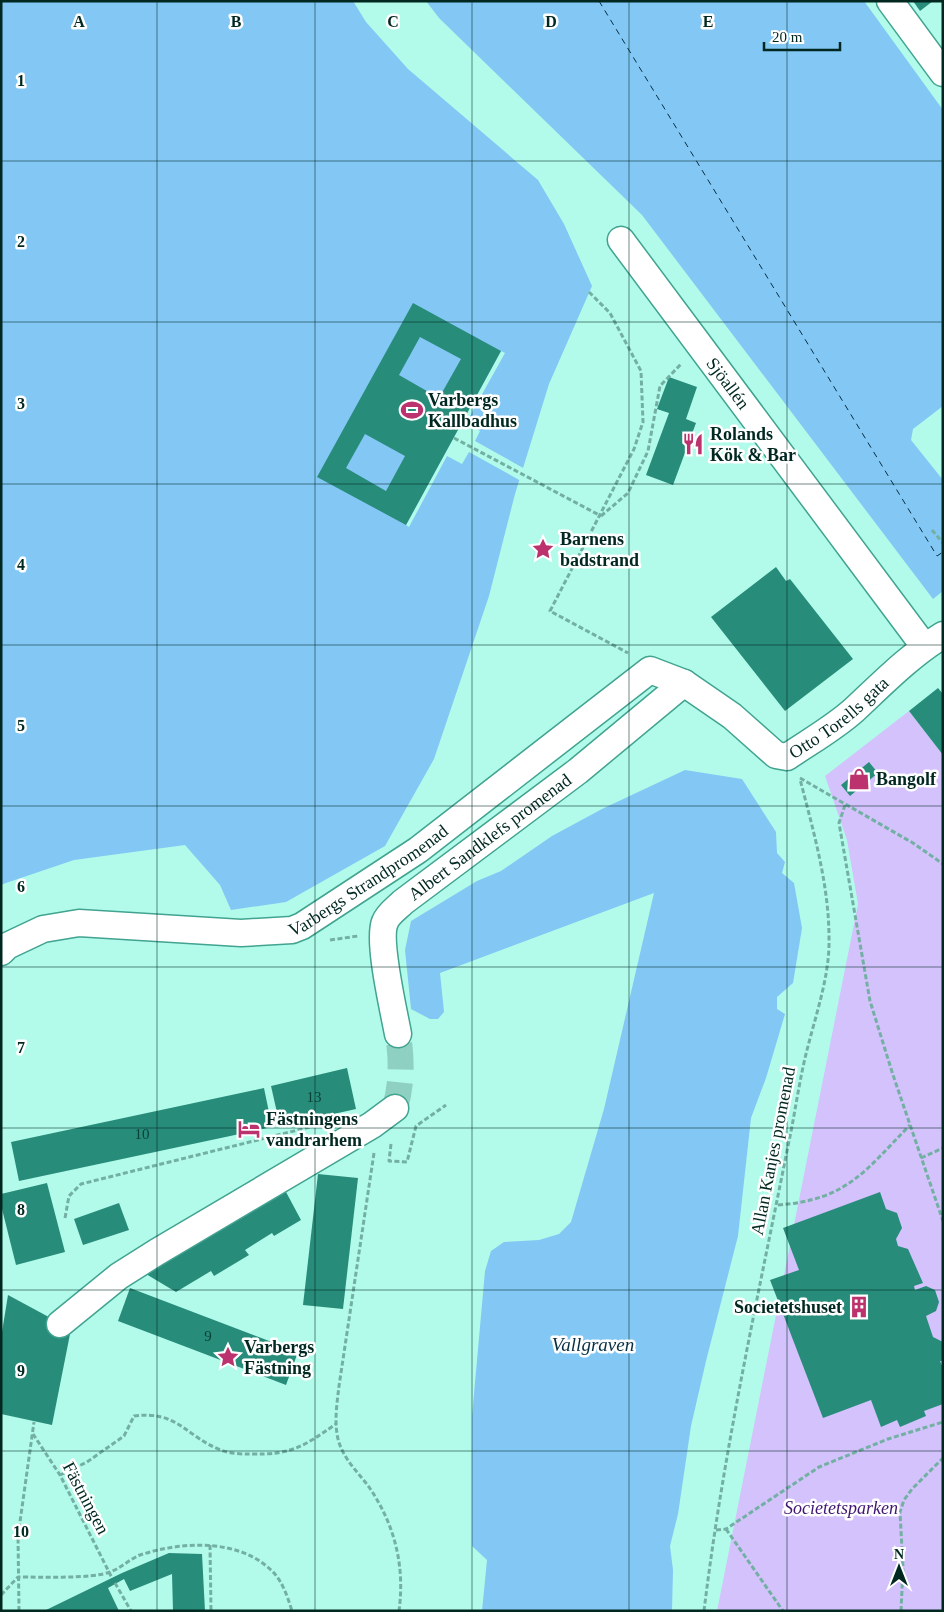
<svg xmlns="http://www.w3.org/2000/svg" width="944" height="1612" viewBox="0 0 944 1612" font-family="Georgia,serif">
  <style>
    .green { fill: #d3c2fc }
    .water { fill: #83c7f4 }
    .pier { fill: #b2fbea }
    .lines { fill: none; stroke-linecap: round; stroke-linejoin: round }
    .ferry { stroke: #062f45; stroke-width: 1; stroke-dasharray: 6 5; stroke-linecap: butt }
    .building { fill: #288c7a; fill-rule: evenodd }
    .minor-tunnel { stroke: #8ed1c2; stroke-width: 26; stroke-dasharray: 26 13; stroke-linecap: butt }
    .minor-casing { stroke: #41a390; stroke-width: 29 }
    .path { stroke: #73b0a3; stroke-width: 3; stroke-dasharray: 5 2.5; stroke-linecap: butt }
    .minor { stroke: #fff; stroke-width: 26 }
    .grid { fill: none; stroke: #002821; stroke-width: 1; stroke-opacity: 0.55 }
    .labels { text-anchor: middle; stroke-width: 5; stroke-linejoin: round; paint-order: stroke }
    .number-label { font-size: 15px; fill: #0a4137 }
    .street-label { font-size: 18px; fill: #002821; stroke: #fff }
    .poi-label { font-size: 18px; font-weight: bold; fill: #002821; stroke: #fff; text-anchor: start }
    .park-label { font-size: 18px; font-style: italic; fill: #401673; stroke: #fff }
    .water-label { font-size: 19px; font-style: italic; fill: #062f45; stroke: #fff }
    .grid-label { font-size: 16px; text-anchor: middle; font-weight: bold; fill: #002821; stroke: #fff; stroke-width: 5; stroke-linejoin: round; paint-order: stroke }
  </style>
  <rect width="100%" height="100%" fill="#b2fbea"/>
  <path class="green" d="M909 711 943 755V1611H717L858 904 847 840 825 776Z"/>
  <g class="water">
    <path d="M1 1H353L366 22 408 69 538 180 564 224 592 286 549 384 515 494 489 596 434 759 385 846 286 902 231 910 220 885 185 845 74 860 3 884 1 886Z"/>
    <path d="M426 1H864L943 110V406L913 429 911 440 943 480V591L933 599 642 215 439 18Z"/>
    <path d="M685 770 742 779 776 832 777 853 785 862 782 873 794 883 802 928 793 983 777 997V1009L785 1014 766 1078 751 1118 738 1236 706 1361 691 1426 678 1514 670 1546 673 1570 672 1611H482L487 1560 472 1546V1416L485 1271 491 1251 504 1242 539 1240 559 1234 571 1222 604 1109 654 893 440 973 444 1012 438 1019H430L411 1009 405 950 411 921 477 881 501 871 552 836 602 809Z"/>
  </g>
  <path class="pier" d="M501 351 505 353 466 423 480 431 475 441 525 469 521 481 469 452 462 464 447 456 409 527 406 525Z"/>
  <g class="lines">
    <path class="ferry" d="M599 1 937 556 943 552"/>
  </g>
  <g class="building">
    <path d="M913 1H933L920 11Z"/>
    <path d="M413 303 501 351 406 525 317 477ZM420 337 461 359 439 398 399 375ZM365 434 405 456 386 491 346 468Z"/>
    <path d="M669 377 697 387 686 419 696 423 673 485 646 475 669 413 657 409Z"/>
    <path d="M776 567 786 581 790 579 853 659 785 711 711 617Z"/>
    <path d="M938 688 943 694V755L909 711Z"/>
    <path d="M869 762 878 773 850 796 841 785Z"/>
    <path d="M347 1068 356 1109 280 1126 271 1086Z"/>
    <path d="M264 1088 272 1127 19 1181 11 1142Z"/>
    <path d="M318 1174 358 1178 343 1309 303 1305Z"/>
    <path d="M47 1183 65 1252 16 1265 1 1205V1194Z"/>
    <path d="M286 1192 301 1220 274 1236 272 1233 245 1250 249 1255 214 1276 211 1271 176 1292 146 1274Z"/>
    <path d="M880 1192 886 1209 897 1213 902 1228 896 1239 898 1246 908 1249 923 1283 914 1286 915 1290 926 1286 935 1290 939 1302 936 1311 926 1316 933 1337 943 1342V1361H940L943 1368V1404L924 1411 926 1416 900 1427 897 1420 881 1427 871 1400 823 1418 770 1280 799 1270 783 1228Z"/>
    <path d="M119 1203 129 1230 83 1245 74 1219Z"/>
    <path d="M130 1288 298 1352 286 1385 118 1321Z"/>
    <path d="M8 1295 71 1329 52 1425 1 1414V1338Z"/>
    <path d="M169 1553 202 1554 205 1611H173L172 1574 130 1591 124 1579 108 1588 119 1611H44L122 1573Z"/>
  </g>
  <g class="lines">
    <path class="minor-tunnel" d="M395 1108C402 1083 402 1061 398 1034"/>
    <g class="minor-casing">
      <g id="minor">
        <path d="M890 1 943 73"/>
        <path id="s1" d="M621 240 924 646"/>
        <path id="s2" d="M1 952 7 946 43 929 79 923 241 933 292 930 302 926 418 850 650 670 684 683 732 716 776 755 787 757C809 742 834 728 854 710 883 683 909 656 943 635"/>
        <path id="s3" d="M398 1034C394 1012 377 940 385 922 388 914 397 908 403 902L578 771 684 683"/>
        <path d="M60 1324 119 1276 157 1252 372 1125 395 1108"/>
      </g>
    </g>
    <g class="path">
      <path d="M589 292 610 313 641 371 643 422 634 449 550 611 628 653"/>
      <path d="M454 438 601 516"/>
      <path d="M601 516 628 493 648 451 660 386 681 364"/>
      <path d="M932 530 943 543"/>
      <path d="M800 778 913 843 943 864"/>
      <path d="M845 805 839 823 870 1001 893 1075 943 1221"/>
      <path d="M330 940 358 936"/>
      <path d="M391 1144 389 1161 407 1162 416 1126 446 1105"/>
      <path d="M374 1153 339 1386C337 1403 334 1422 338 1439 343 1459 358 1472 369 1487 395 1525 405 1566 399 1611"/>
      <path d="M921 1158 943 1148"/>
      <path d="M778 1205C847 1200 865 1171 910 1125"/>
      <path d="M65 1218 69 1196 81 1184 318 1125"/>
      <path d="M33 1434 60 1475 112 1578"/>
      <path d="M60 1475 87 1462 124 1436 134 1416C178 1410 186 1437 221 1450 230 1454 242 1454 251 1454 292 1455 304 1446 336 1424"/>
      <path d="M726 1529 783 1611"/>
      <path d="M716 1530 726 1529 819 1467 888 1439 943 1422"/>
      <path d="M210 1545 211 1611"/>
      <path d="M115 1583 131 1611"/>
      <path d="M1 1595 18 1577C40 1577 92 1579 110 1572 121 1568 130 1559 140 1555 183 1541 241 1538 274 1573 283 1583 288 1598 292 1611"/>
      <path d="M19 1611 18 1536 34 1422"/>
      <path d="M704 1611C723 1454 757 1301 788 1146 795 1114 799 1081 807 1050 816 1014 830 975 829 938 829 884 813 830 800 779"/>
      <path d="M901 1611 903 1568 900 1512 904 1500 912 1489 943 1458"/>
    </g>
    <use href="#minor" class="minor"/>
  </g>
  <path class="grid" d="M157 1V1611M315 1V1611M472 1V1611M629 1V1611M787 1V1611M1 161H943M1 322H943M1 484H943M1 645H943M1 806H943M1 967H943M1 1128H943M1 1290H943M1 1451H943"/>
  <defs>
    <g id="stadium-bare" transform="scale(1.725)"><path d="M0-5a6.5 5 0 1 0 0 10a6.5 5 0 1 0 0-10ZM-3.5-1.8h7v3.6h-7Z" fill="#bb326e" stroke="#fff" stroke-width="2.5" paint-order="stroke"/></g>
    <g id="restaurant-bare" transform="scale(1.725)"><path d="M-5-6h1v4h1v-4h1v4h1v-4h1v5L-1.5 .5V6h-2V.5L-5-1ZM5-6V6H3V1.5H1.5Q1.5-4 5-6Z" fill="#bb326e" stroke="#fff" stroke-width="2.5" paint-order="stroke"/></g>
    <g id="sight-bare" transform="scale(1.725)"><path d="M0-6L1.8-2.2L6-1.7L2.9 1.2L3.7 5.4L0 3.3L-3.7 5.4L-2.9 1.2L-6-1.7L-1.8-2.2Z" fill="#bb326e" stroke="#fff" stroke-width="2.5" paint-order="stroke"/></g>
    <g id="shop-bare" transform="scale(1.725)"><path d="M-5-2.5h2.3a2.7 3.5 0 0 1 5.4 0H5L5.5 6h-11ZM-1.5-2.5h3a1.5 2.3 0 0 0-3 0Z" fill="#bb326e" stroke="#fff" stroke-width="2.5" paint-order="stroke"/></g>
    <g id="hotel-bare" transform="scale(1.725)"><path d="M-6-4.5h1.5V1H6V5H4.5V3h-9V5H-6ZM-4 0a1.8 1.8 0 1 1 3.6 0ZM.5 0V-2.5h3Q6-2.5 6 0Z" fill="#bb326e" stroke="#fff" stroke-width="2.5" paint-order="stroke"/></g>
    <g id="building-bare" transform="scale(1.725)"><path d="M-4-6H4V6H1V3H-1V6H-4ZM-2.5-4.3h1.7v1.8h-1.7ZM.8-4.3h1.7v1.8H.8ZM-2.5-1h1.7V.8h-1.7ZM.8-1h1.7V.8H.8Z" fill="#bb326e" stroke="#fff" stroke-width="2.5" paint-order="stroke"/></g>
  </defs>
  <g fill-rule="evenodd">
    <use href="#stadium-bare" x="412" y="410"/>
    <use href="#restaurant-bare" x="693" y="444"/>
    <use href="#sight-bare" x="543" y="549"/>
    <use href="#shop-bare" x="859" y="779"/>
    <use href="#hotel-bare" x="249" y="1129"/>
    <use href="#building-bare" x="859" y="1307"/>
    <use href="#sight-bare" x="228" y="1357"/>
  </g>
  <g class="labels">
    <g class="number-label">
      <text x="314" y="1102">13</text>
      <text x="142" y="1139">10</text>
      <text x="208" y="1341">9</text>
    </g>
    <g class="street-label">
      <text dy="6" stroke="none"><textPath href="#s1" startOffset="179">Sjöallén</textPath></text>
      <text dy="6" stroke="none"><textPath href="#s2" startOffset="971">Otto Torells gata</textPath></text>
      <text dy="6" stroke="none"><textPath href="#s3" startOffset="249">Albert Sandklefs promenad</textPath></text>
      <text dy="6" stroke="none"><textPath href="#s2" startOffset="389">Varbergs Strandpromenad</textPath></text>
      <text transform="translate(773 1151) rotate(-79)" y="6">Allan Kanjes promenad</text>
      <text transform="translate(86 1498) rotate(62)" y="6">Fästningen</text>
    </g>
    <g class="poi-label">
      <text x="428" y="406">Varbergs<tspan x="428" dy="21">Kallbadhus</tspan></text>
      <text x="710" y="440">Rolands<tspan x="710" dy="21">Kök &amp; Bar</tspan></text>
      <text x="560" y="545">Barnens<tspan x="560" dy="21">badstrand</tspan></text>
      <text x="876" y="785">Bangolf</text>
      <text x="266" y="1125">Fästningens<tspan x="266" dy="21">vandrarhem</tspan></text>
      <text x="842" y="1313" text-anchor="end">Societetshuset</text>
      <text x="244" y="1353">Varbergs<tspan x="244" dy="21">Fästning</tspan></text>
    </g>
    <g class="park-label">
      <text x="841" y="1514">Societetsparken</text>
    </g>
    <g class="water-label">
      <text x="593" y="1351">Vallgraven</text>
    </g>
  </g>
  <g class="grid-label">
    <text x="79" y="27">A</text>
    <text x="236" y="27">B</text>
    <text x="393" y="27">C</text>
    <text x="551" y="27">D</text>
    <text x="708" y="27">E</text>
    <text x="21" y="86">1</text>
    <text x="21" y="247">2</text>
    <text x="21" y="409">3</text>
    <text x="21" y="570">4</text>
    <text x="21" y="731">5</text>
    <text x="21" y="892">6</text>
    <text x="21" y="1053">7</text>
    <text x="21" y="1215">8</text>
    <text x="21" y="1376">9</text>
    <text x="21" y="1537">10</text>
  </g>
  <rect width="944" height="1612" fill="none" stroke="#002821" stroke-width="5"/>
  <g transform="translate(899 1567)" stroke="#ffffff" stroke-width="4" paint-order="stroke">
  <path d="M0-4L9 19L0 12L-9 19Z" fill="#002821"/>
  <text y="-8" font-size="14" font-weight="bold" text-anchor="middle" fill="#002821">N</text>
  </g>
  <path d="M764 42v8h76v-8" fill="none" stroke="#002821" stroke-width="2.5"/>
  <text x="772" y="42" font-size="15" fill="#002821" stroke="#ffffff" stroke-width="4" paint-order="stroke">20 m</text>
</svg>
